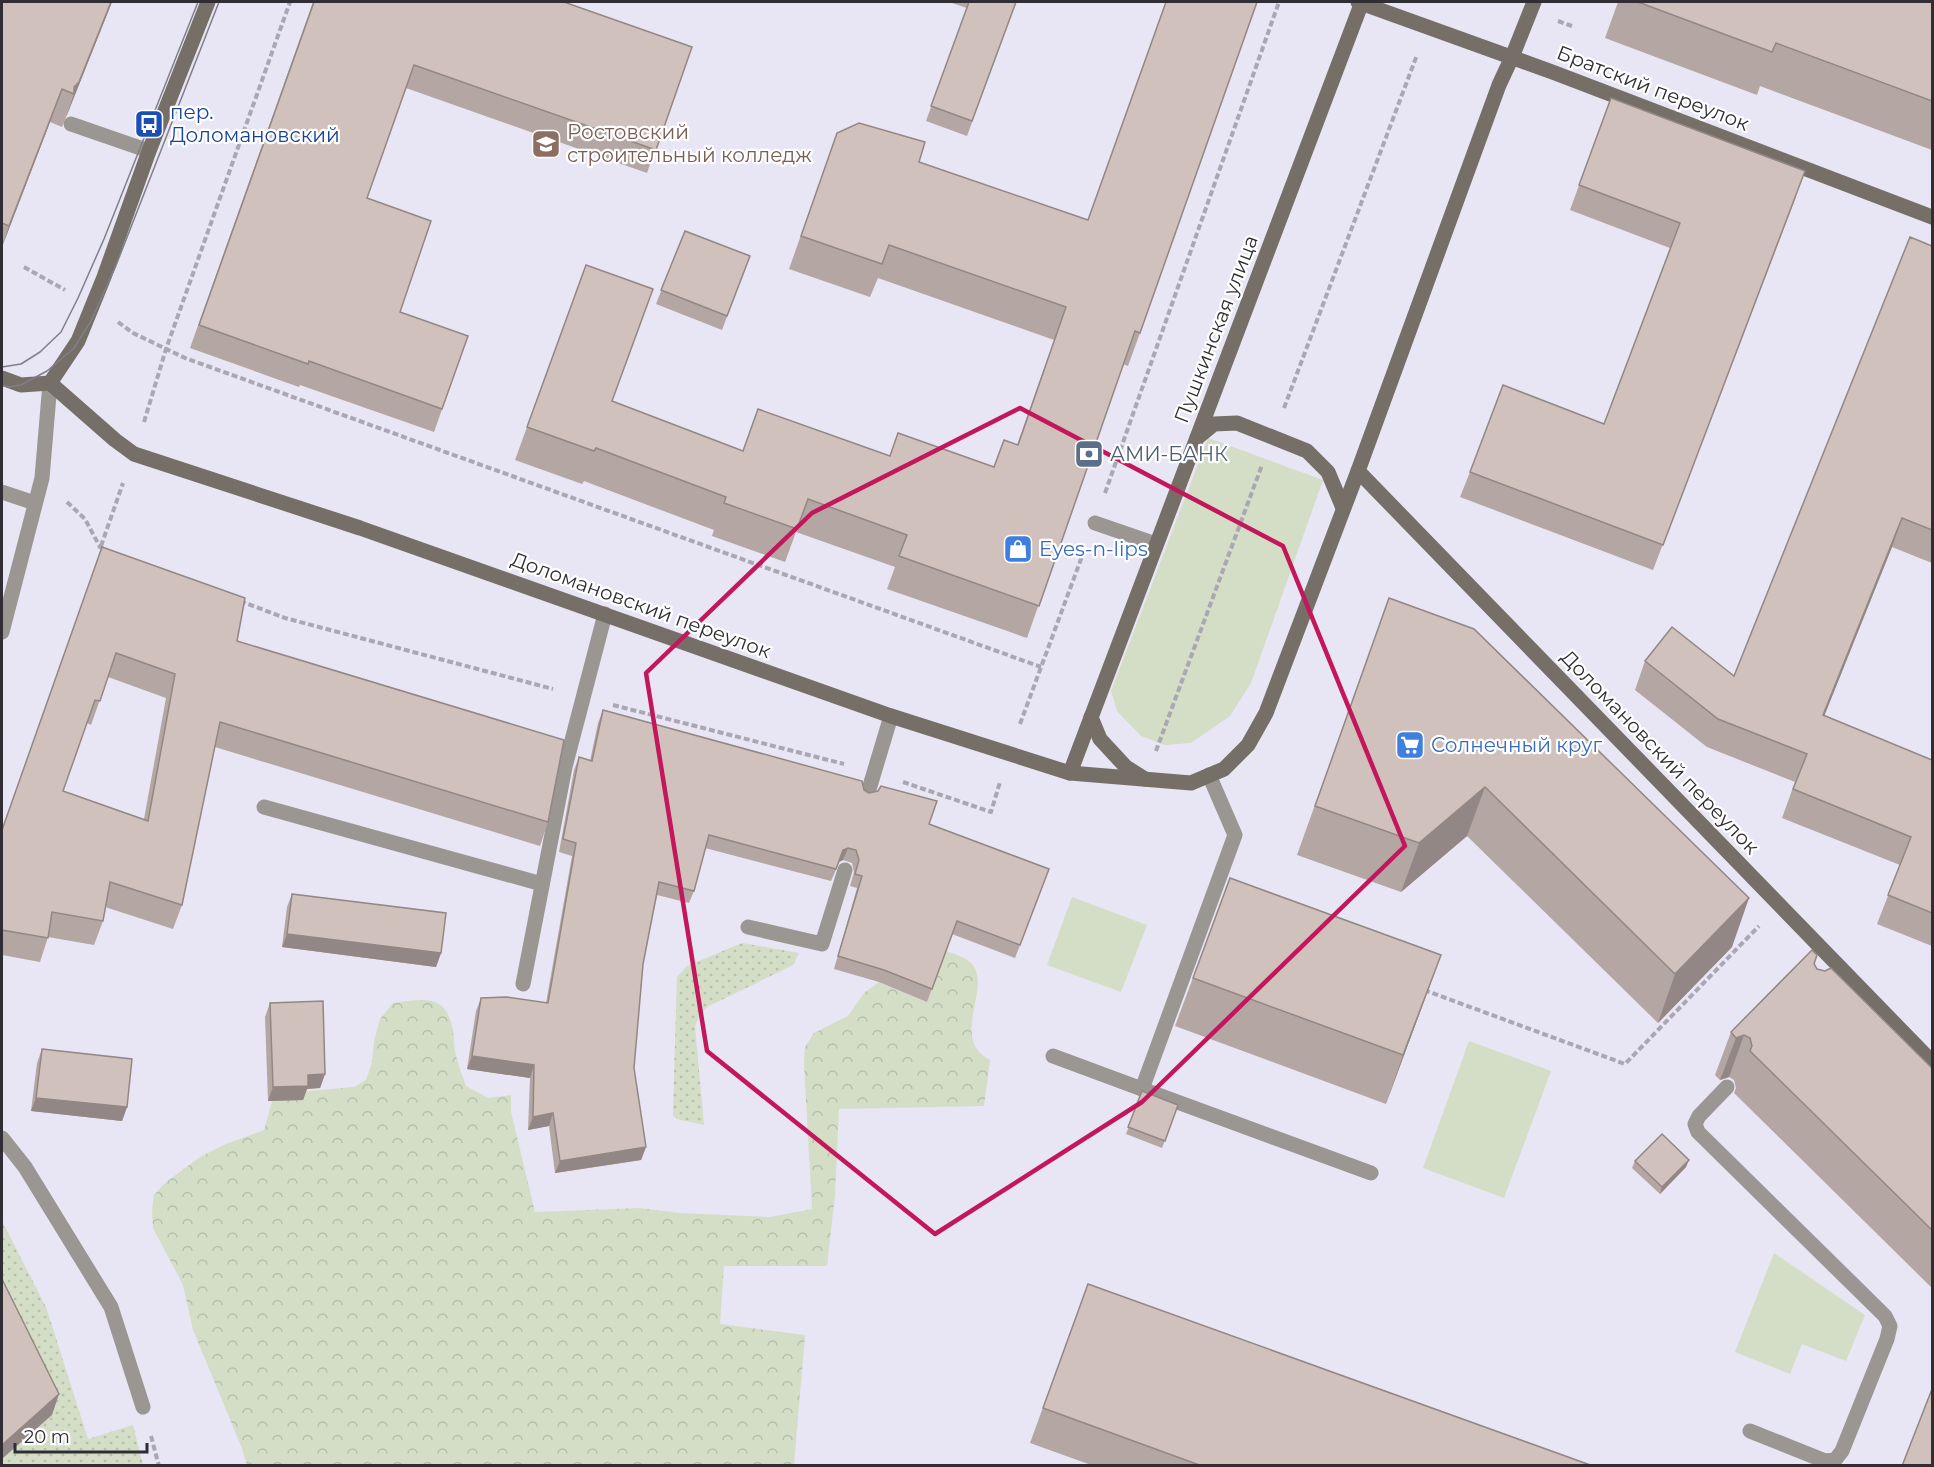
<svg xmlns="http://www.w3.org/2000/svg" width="1934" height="1467" viewBox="0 0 1934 1467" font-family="Montserrat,sans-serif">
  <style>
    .grass { fill: url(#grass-dots) }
    .forest { fill: url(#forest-crowns) }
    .green { fill: #d4dec6 }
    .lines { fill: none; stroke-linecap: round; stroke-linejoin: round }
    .path { stroke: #aaa7b3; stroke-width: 4; stroke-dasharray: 6 3; stroke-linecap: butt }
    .lane { stroke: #9a9691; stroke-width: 15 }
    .secondary { stroke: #756f68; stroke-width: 15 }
    .tram { stroke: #817f89; stroke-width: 1.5 }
    .wall { fill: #b4a6a2; fill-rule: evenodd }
    .shaded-wall { fill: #928784 }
    .building { fill: #d1c1bc; stroke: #928784; stroke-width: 1.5; fill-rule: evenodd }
    .marked { fill: none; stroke: #c2185b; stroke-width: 4.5; stroke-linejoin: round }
    .labels { text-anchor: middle; stroke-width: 4.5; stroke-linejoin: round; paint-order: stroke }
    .street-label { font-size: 20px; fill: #302e34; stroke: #fff }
    .transit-label { font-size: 20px; fill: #164399; stroke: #fff; text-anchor: start }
    .education-label { font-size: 20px; fill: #785e54; stroke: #fff; text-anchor: start }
    .service-label { font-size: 20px; fill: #4e5e75; stroke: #fff; text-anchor: start }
    .shop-label { font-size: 20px; fill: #366cbe; stroke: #fff; text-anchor: start }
  </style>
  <defs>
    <pattern id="grass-dots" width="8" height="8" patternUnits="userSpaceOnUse" patternTransform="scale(1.5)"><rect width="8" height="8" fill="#d4dec6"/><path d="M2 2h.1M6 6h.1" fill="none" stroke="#b6bfab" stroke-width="1.8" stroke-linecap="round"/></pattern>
    <pattern id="forest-crowns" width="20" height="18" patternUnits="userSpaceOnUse" patternTransform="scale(1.5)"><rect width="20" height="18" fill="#d4dec6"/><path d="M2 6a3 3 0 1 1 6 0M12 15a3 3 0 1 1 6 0" fill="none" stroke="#b6bfab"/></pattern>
  </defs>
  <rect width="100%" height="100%" fill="#e8e5f4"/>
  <g class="grass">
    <path d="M742 943 799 953 793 965 707 1007 700 1014 695 1027 704 1125 677 1119 673 1116V1108L677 977 687 966Z"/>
    <path d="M2 1221 46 1307 88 1439 133 1425 143 1465H2V1459L52 1414 2 1315Z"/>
  </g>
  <path class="forest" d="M946 951C954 954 965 957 971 963 994 987 948 1038 990 1060L984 1106 839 1109 835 1195 827 1266H724L720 1324 805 1335 794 1465H247L241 1446 193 1330 183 1285 153 1228 152 1210 154 1195 165 1183 200 1157 226 1144 264 1130 273 1098 296 1092 354 1087 366 1080 372 1063 374 1041 380 1019 393 1003C423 999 447 993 453 1031 454 1040 454 1050 457 1059 459 1068 463 1077 466 1086L488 1098 511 1095V1112L535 1212 639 1208 680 1213 770 1217 812 1209 804 1064 805 1047 814 1033 848 1016 864 993 879 982 927 1001Z"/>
  <g class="green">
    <path d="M1208 438 1323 480 1251 683 1230 716 1191 743 1165 745 1141 736 1117 711 1111 691Z"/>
    <path d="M1072 897 1147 925 1121 992 1047 965Z"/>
    <path d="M1469 1041 1551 1071 1504 1198 1423 1168Z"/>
    <path d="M1774 1253 1865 1315 1846 1361 1802 1344 1790 1374 1735 1352Z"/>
  </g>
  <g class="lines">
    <g class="path">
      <path d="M1558 21 1572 26"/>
      <path d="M24 267 65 290"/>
      <path d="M118 322 133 333 185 358 1041 667"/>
      <path d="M1284 408 1417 55"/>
      <path d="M144 422 166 349 290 2"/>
      <path d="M1105 493 1279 2"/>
      <path d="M67 502 85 519 100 547 104 549"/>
      <path d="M101 546 123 483"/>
      <path d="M240 601 285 618 553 689"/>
      <path d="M613 705 844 764"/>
      <path d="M1020 724 1084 551"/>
      <path d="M1156 751 1262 465"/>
      <path d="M903 782 991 812 1000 782"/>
      <path d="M1424 990 1625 1064 1759 926"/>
      <path d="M151 1436 159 1466"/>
    </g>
    <g class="lane">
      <path d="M71 124 149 151"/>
      <path d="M2 492 35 503"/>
      <path d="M1095 523 1156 544"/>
      <path d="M2 632 42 478 50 383"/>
      <path d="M867 796 891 716"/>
      <path d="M264 807 542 884"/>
      <path d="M748 927 822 944 845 870"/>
      <path d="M523 984 565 767 605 614"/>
      <path d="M1053 1056 1142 1089 1235 835 1209 775"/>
      <path d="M1727 1087 1699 1116 1695 1124 1698 1132 1885 1316 1890 1326 1887 1339 1842 1451 1835 1460 1825 1461 1750 1431"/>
      <path d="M1142 1089 1371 1173"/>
      <path d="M2 1138 25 1167 111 1307 143 1407"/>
    </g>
    <g class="secondary">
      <path d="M1358 2 1555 73 1932 217"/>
      <path d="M2 378 21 385 50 383 115 440 134 454 360 528 891 716 1070 773 1191 783 1224 769 1248 745 1266 713 1358 471 1499 85 1512 57 1534 2"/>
      <path d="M50 383 78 341 104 277 149 151 208 2"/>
      <path d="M1197 438 1214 424 1237 423 1307 451 1328 472 1343 508"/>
      <path d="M1358 471 1932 1062"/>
      <path d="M1091 717 1100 739 1126 767 1145 779"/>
      <path d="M1070 773 1362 2"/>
    </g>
    <g class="tram">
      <path d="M2 367 21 364 40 352 61 332 78 298 104 239 198 2"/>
      <path d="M2 385 8 387 21 385 47 371 74 348 91 321 115 268 219 2"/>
    </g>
  </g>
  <g class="wall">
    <path d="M2 2H112L62 127 50 122 2 247Z"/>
    <path d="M313 2 692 47 647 173 406 88 367 198 400 312 468 336 434 432 300 385 299 387 190 348Z"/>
    <path d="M949 2H1016L967 136 926 121 967 8Z"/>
    <path d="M1618 2H1932V150L1760 86 1757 95 1605 38Z"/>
    <path d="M1611 98 1796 197 1653 570 1460 497 1470 472 1604 424 1670 248 1570 210Z"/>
    <path d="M837 133 919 162 1140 333 1128 366 1123 364 1027 638 887 589 895 567 796 532 785 562 712 536 714 530 584 481 582 484 515 460 586 265 612 401 743 451 890 456 994 467 1017 445 1054 340 878 278 870 297 789 269Z"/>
    <path d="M685 231 750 256 722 330 656 304Z"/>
    <path d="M1932 246V563L1892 547 1824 716 1932 760V946L1877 924 1900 865 1782 818 1795 782 1707 747 1635 690 1645 661 1734 676Z"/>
    <path d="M102 547 237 641 548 822 540 846 215 747 182 905 173 929 105 907 103 921 94 945 48 937 40 962 2 955V830ZM108 677 166 698 144 819 63 791 87 723 91 725Z"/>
    <path d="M1389 598 1732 947 1658 1023 1467 836 1401 892 1297 855Z"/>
    <path d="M603 710 864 790 929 824 1049 869 1015 958 952 934 927 1002 879 982 834 969 857 888 850 886 854 872 852 863 843 860 839 862 831 881 705 848 694 891 689 903 657 895 643 964 634 1068 646 1147 641 1160 555 1173 549 1126 528 1130 530 1078 467 1069 476 1011 481 998 546 1003 572 856 559 852 574 770 579 757 590 761 598 723Z"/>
    <path d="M1230 878 1441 955 1386 1104 1175 1026Z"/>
    <path d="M292 894 441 953 436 967 282 947 287 907Z"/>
    <path d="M1814 964 1817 969 1932 1068V1288L1734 1093 1736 1088 1734 1080 1729 1077 1720 1080 1715 1075 1731 1032Z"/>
    <path d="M270 1003 325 1074 320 1088 307 1089 303 1100 268 1101 265 1017Z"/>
    <path d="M42 1049 127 1107 122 1121 31 1111 37 1063Z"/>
    <path d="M1142 1091 1178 1105 1162 1148 1126 1134Z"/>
    <path d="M1635 1161 1686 1167 1660 1194 1632 1168Z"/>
    <path d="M1088 1284 1593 1466H1094L1030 1443Z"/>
  </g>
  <g class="shaded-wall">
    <path d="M111 2H112L67 115 66 117 74 94 72 93Z"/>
    <path d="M62 89 50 122 2 247 9 226Z"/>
    <path d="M1902 518 1892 547 1813 744 1823 715Z"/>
    <path d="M1485 787 1467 836 1401 892 1419 843Z"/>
    <path d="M848 848 843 860 839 862 831 881 843 850Z"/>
    <path d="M1749 898 1732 947 1658 1023 1675 974Z"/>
    <path d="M287 934 441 953 436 967 282 947Z"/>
    <path d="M1441 955 1423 1004 1386 1104 1403 1055Z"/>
    <path d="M1744 1035 1729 1077 1720 1080 1736 1038Z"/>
    <path d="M472 1056 534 1065 530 1078 467 1069Z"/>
    <path d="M325 1074 320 1088 307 1089 303 1100 268 1101 273 1087 308 1075Z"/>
    <path d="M36 1098 127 1107 122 1121 31 1111Z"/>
    <path d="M553 1113 549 1126 528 1130 533 1117Z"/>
    <path d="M646 1147 641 1160 555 1173 560 1161Z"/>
    <path d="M1689 1160 1686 1167 1660 1194 1662 1187Z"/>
    <path d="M59 1394 52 1415 2 1459V1445Z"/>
  </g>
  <g class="building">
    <path d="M2 2H111L79 82 74 87V94L62 89 9 226 2 223Z"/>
    <path d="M314 2H564L692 47 656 150 414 65 367 198 431 221 400 312 468 336 442 409 309 361 308 364 199 325Z"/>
    <path d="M969 2H1016L972 121 931 106Z"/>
    <path d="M1166 2H1257L1140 333 1135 331 1039 606 899 556 907 535 808 499 797 529 724 503 726 497 596 448 594 451 527 427 586 265 653 289 612 401 743 451 758 409 890 456 898 433 994 467 1004 440 1018 445 1066 307 889 245 882 264 801 236 837 133 859 123 925 142 919 162 1088 220Z"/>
    <path d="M1638 2H1932V101L1776 43 1772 52Z"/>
    <path d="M1611 98 1805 171 1663 545 1470 472 1503 385 1604 424 1680 223 1579 185Z"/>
    <path d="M685 231 750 256 727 316 661 290Z"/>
    <path d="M1910 237 1932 246V530L1902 518 1823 715 1932 760V913L1888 895 1911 837 1793 789 1807 754 1718 719 1645 661 1672 627 1734 676Z"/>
    <path d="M102 547 245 598 237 641 564 740 548 822 220 722 182 905 110 882 103 921 52 912 48 938 2 930V830ZM116 653 175 674 148 821 63 791 95 700 100 701Z"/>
    <path d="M1389 598 1474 629 1749 898 1675 974 1485 787 1419 843 1315 806Z"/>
    <path d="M603 710 862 781 864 790 869 793 878 791 881 786 937 801 929 824 1049 869 1020 945 957 921 932 989 884 970 838 956 862 876 855 874 859 860 856 850 848 848 843 850 836 869 709 835 694 891 659 882 643 964 634 1068 646 1147 560 1161 553 1113 533 1117 534 1065 472 1056 481 998 507 997 548 1003 576 843 563 839 579 757 592 761Z"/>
    <path d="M1230 878 1441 955 1403 1055 1193 978Z"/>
    <path d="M292 894 446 913 441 953 287 934Z"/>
    <path d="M1812 950 1817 955 1814 964 1817 969 1825 971 1831 968 1932 1068V1230L1750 1051 1752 1046 1750 1038 1744 1035 1736 1038 1731 1032Z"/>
    <path d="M323 1001 325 1074 308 1075V1086L273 1087 270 1003Z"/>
    <path d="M42 1049 132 1059 127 1107 36 1098Z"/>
    <path d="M1142 1091 1178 1105 1165 1141 1128 1127Z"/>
    <path d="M1662 1134 1689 1160 1662 1187 1635 1161Z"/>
    <path d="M2 1279 59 1394 2 1445Z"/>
    <path d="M1088 1284 1593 1466H1202L1043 1408Z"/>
    <path d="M1932 1389V1466H1902Z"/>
  </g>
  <path class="marked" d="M1020 408 1283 546 1405 846 1142 1102 935 1234 707 1051 646 673 812 513Z"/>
  <defs>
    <g id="bus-square" transform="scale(1.5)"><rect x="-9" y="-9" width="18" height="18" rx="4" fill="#1a4fb4" stroke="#fff"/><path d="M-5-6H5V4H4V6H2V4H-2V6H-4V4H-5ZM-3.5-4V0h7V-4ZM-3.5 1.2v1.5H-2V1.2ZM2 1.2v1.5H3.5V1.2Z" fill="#fff"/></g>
    <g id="university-square" transform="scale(1.5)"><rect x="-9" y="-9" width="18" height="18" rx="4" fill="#8d6e63" stroke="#fff"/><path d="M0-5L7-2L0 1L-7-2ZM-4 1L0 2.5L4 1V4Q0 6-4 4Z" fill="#fff"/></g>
    <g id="bank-square" transform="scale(1.5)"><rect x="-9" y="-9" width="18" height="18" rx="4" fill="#5c6f8a" stroke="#fff"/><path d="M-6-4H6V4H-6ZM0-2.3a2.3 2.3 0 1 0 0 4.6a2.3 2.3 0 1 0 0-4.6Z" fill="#fff"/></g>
    <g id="shop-square" transform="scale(1.5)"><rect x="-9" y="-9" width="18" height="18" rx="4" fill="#3f7fe0" stroke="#fff"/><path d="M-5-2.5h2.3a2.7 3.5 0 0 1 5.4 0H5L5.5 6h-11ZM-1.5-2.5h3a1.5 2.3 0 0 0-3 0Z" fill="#fff"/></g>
    <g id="supermarket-square" transform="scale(1.5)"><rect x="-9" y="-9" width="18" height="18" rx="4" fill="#3f7fe0" stroke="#fff"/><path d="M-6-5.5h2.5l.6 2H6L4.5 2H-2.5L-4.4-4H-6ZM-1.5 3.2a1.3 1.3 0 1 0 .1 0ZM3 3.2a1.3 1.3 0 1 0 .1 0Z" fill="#fff"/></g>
  </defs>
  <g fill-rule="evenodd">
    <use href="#bus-square" x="149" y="124"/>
    <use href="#university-square" x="546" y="144"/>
    <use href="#bank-square" x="1089" y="454"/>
    <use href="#shop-square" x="1018" y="549"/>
    <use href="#supermarket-square" x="1410" y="745"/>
  </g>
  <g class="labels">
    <g class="street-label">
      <text transform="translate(1653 88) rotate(21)" y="7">Братский переулок</text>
      <text transform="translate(1216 329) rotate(-69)" y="7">Пушкинская улица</text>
      <text transform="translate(641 605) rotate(20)" y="7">Доломановский переулок</text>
      <text transform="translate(1660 752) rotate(46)" y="7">Доломановский переулок</text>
    </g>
    <g class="transit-label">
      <text x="170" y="119">пер.<tspan x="170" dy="23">Доломановский</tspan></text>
    </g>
    <g class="education-label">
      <text x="567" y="139">Ростовский<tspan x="567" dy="23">строительный колледж</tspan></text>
    </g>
    <g class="service-label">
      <text x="1110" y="461">АМИ-БАНК</text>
    </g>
    <g class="shop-label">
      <text x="1039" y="556">Eyes-n-lips</text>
      <text x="1431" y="752">Солнечный круг</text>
    </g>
  </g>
  <rect width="1934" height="1467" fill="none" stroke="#302e34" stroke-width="6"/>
  <path d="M15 1443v9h132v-9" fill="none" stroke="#302e34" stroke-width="3"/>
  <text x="24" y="1443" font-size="18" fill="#302e34" stroke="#ffffff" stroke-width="4.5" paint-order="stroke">20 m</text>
</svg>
